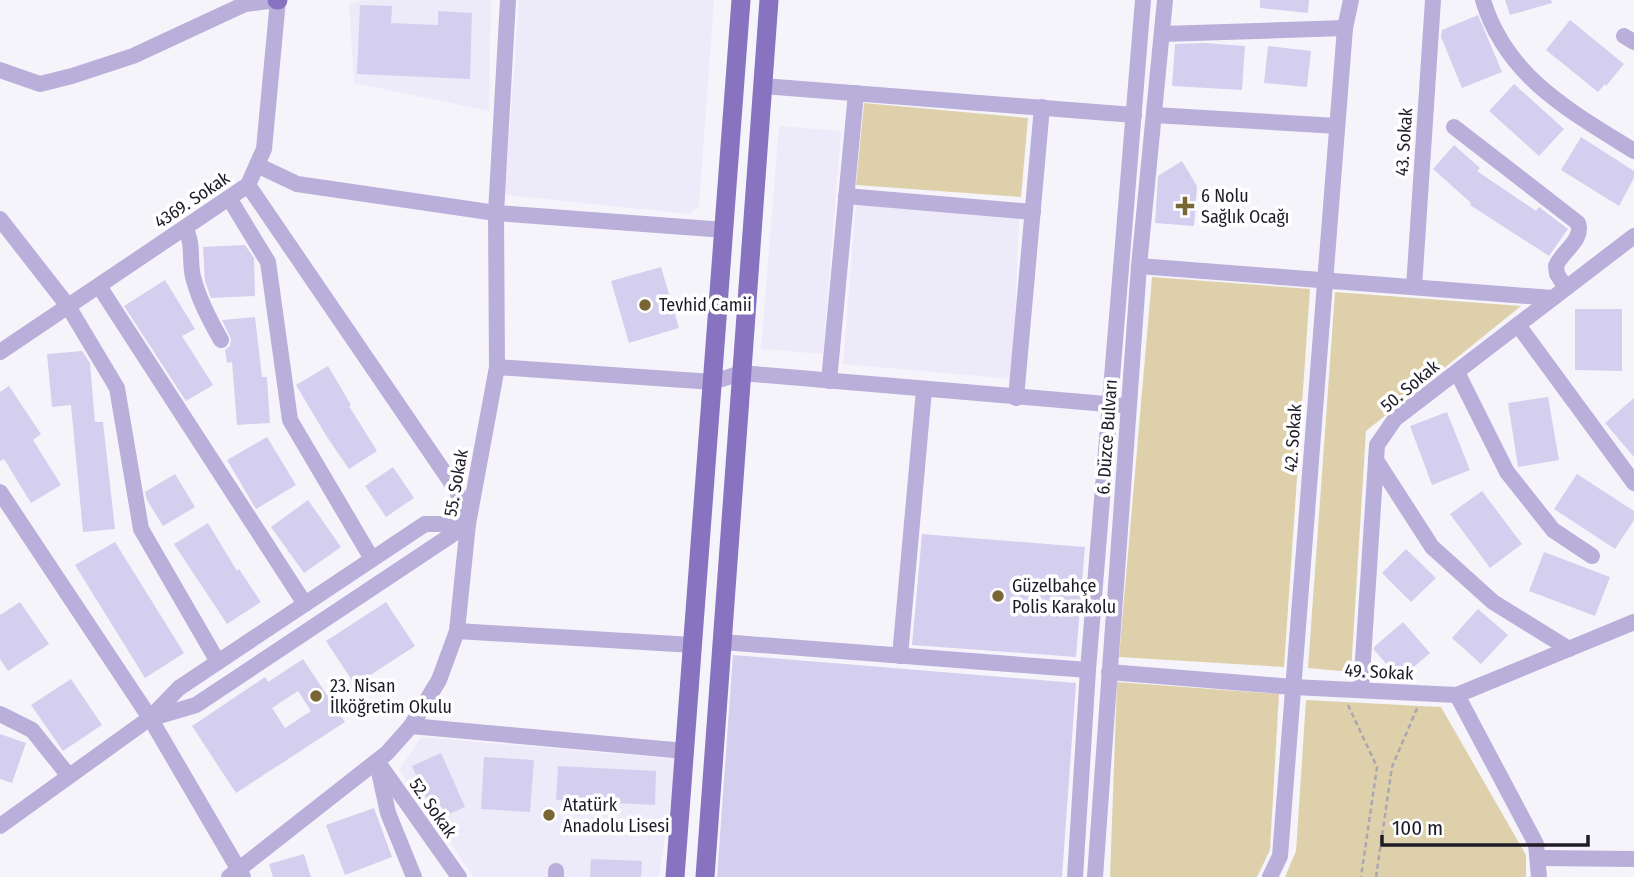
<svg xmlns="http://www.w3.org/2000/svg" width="1634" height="877" viewBox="0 0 1634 877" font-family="'Fira Sans Condensed',sans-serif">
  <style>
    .built { fill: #edeafa }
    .green { fill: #dfd0ac }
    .building { fill: #d5cfef; fill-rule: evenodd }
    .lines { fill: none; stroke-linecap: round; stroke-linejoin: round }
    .path { stroke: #a9a7b0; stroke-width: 2.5; stroke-dasharray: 5 3.5; stroke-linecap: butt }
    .minor { stroke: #b9afda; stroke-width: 16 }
    .major { stroke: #8773bf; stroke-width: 19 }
    .poi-dot { fill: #796635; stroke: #fff; stroke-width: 2.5 }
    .labels { text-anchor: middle; stroke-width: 7; stroke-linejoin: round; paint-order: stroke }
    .street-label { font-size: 18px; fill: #1f1c28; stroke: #fff }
    .poi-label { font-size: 18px; fill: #1f1c28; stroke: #fff; text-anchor: start }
  </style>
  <rect width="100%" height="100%" fill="#f6f4fb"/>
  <g class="built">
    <path d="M364 0H491L489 111 354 83 349 4Z"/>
    <path d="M519 0H714L699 206 690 214 505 195Z"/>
    <path d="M779 126 841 131 823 354 761 349Z"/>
    <path d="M856 202 1019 215 1013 379 843 364Z"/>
    <path d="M421 737 677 759 659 877H474L399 770Z"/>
  </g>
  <g class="green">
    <path d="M864 103 1028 118 1021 197 856 185Z"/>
    <path d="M1152 277 1310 289 1284 667 1119 657Z"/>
    <path d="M1335 292 1521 306 1366 431 1351 672 1308 668Z"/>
    <path d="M1117 682 1279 694 1270 850 1257 877H1110Z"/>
    <path d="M1306 700 1441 707 1526 855V877H1285L1296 851Z"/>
  </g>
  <g class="building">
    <path d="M1260 0H1309L1308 13 1260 8Z"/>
    <path d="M1505 0H1551L1552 3 1510 15Z"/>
    <path d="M360 5 392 6 391 23 438 25V11L472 13 470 79 357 74Z"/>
    <path d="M1478 15 1502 72 1462 88 1441 37 1442 30Z"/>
    <path d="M1570 20 1624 64 1606 86 1605 84 1598 92 1546 50Z"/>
    <path d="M1205 43 1245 46 1242 90 1172 86 1175 44Z"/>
    <path d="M1268 46 1311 51 1307 87 1264 83Z"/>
    <path d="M1514 84 1564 129 1539 156 1489 111Z"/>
    <path d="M1581 137 1634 171V178L1619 206 1561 170Z"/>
    <path d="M1454 145 1480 168 1477 171 1536 211 1539 207 1568 229 1549 256 1470 205 1471 203 1433 169Z"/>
    <path d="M1182 161 1197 186 1194 226 1155 223 1158 176Z"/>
    <path d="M245 245 254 258 255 296 211 298 205 281 203 247Z"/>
    <path d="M661 267 679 328 629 343 611 281Z"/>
    <path d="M165 280 195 329 182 336 213 385 186 401 124 306Z"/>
    <path d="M1575 309H1622V371L1575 370Z"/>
    <path d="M255 317 262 377H267L270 423 237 425 232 362 227 363 225 350 230 346 231 339 222 320Z"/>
    <path d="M82 351 90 363 95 422H103L115 529 83 532 71 405 52 407 47 354Z"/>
    <path d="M328 366 351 405 349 406 377 451 349 469 327 437 296 385Z"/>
    <path d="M9 386 41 434 33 440 61 485 31 503 4 459 0 461V392Z"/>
    <path d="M1548 397 1559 460 1518 467 1508 403Z"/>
    <path d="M1634 398V457L1605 423Z"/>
    <path d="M1447 412 1470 470 1432 485 1410 426Z"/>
    <path d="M267 437 296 485 256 509 227 460Z"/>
    <path d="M393 467 414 498 386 517 365 486Z"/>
    <path d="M175 474 195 507 163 526 147 500 145 492Z"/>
    <path d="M1577 474 1634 511V520L1615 549 1554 509Z"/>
    <path d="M1482 491 1522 544 1490 568 1450 514Z"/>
    <path d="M308 500 341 547 304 573 271 527Z"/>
    <path d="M208 523 237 571 239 569 261 602 227 624 174 544Z"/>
    <path d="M922 534 1085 547 1076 657 912 645Z"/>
    <path d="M115 542 184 653 145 678 75 565Z"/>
    <path d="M1406 549 1436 578 1411 602 1382 573Z"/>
    <path d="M1544 552 1610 577 1595 616 1529 591Z"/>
    <path d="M20 602 49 644 8 671 0 659V615Z"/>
    <path d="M386 602 415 646 355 685 326 641Z"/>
    <path d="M1478 609 1508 635 1481 664 1452 638Z"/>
    <path d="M1403 622 1430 653 1400 679 1374 650V647Z"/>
    <path d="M733 655 1076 683 1062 877H717Z"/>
    <path d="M303 659 345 722 236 793 192 726 265 677 268 682ZM298 691 311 711 285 728 272 708Z"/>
    <path d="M71 679 102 725 63 751 31 705Z"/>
    <path d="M0 734 26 743 12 783 0 779Z"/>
    <path d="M441 753 465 807 436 820 412 766Z"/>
    <path d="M484 757 534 760 530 812 481 809Z"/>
    <path d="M558 766 656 771 655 805 556 800Z"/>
    <path d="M374 808 392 857 345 875 326 825Z"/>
    <path d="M304 854 311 877H273L269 864Z"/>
    <path d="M591 859 642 861 641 877H590Z"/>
  </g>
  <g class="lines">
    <g class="path">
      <path d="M1348 705 1377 767 1361 877"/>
      <path d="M1376 877 1392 767 1418 706"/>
    </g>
    <g class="minor">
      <path d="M1483 0C1506 77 1570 111 1634 151"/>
      <path d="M1162 34 1345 28"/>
      <path d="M1624 36 1634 42"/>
      <path d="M0 70 40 84 72 76 133 56 245 4 277 0"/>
      <path d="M763 86 1134 115"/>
      <path d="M1154 115 1337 126"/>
      <path d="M1454 127 1578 223C1584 240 1562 251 1556 266L1557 274 1566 288"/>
      <path d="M257 165 297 184 496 213 725 230"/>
      <path d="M248 185 457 491 467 523"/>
      <path d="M846 196 1033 212"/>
      <path d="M229 198 268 262 290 420 372 559"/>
      <path d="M0 219 68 306 117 388 141 529 218 662"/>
      <path d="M185 228C194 243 189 260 193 277 199 300 209 319 221 340"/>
      <path d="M1139 266 1553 298"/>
      <path d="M99 286 305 604"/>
      <path d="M1414 287 1433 0"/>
      <path d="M1518 325 1634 483"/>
      <path d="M0 352 248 185 264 149 278 0"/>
      <path d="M497 367 713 382 741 373 1118 405"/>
      <path d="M1457 372 1507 472 1553 530 1592 556"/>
      <path d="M829 381 856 93"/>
      <path d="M1016 398 1042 107"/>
      <path d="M1376 460 1432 547 1493 602 1569 649"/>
      <path d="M0 492 150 718 243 877"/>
      <path d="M457 631 693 645"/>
      <path d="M722 642 1088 670"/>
      <path d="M900 656 924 390"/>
      <path d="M1109 672 1293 687 1457 695 1634 622"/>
      <path d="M1361 690 1377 445 1395 419 1634 236"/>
      <path d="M1457 695 1536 844 1539 877"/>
      <path d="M0 714 32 730 69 776"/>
      <path d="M152 718 196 705 468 524"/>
      <path d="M411 726 685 751"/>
      <path d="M377 761 459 877"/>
      <path d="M378 767 388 813 414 877"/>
      <path d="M0 826 150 718 179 688 425 524H468"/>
      <path d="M1538 858 1634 859"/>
      <path d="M229 877 387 753 411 726 439 680 457 631 468 524 497 367 496 213 508 0"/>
      <path d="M556 877V871"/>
      <path d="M1075 877 1088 670 1143 0"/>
      <path d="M1095 877 1139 266 1165 0"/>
      <path d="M1270 877 1280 856 1345 28 1351 0"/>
    </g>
    <g class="major">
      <path d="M277 0H278"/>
      <path d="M675 877 741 0"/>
      <path d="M705 877 769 0"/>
    </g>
  </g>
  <g class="poi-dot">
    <path d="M1181.5 195.5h7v7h7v7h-7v7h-7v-7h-7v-7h7z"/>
    <circle cx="645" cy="305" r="7"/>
    <circle cx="998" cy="596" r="7"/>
    <circle cx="316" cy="696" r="7"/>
    <circle cx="549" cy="815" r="7"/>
  </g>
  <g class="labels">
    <g class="street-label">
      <text transform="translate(1404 142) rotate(-86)" y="6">43. Sokak</text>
      <text transform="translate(192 200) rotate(-34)" y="6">4369. Sokak</text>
      <text transform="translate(1410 386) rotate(-40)" y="6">50. Sokak</text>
      <text transform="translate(1107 437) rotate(-86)" y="6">6. Düzce Bulvarı</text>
      <text transform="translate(1293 438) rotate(-86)" y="6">42. Sokak</text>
      <text transform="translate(456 483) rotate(-80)" y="6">55. Sokak</text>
      <text transform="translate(1379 672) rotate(3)" y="6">49. Sokak</text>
      <text transform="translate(433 808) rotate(55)" y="6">52. Sokak</text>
    </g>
    <g class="poi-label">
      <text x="1201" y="202">6 Nolu<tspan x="1201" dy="21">Sağlık Ocağı</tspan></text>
      <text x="659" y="311">Tevhid Camii</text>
      <text x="1012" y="592">Güzelbahçe<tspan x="1012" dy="21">Polis Karakolu</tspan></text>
      <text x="330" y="692">23. Nisan<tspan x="330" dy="21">İlköğretim Okulu</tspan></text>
      <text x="563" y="811">Atatürk<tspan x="563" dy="21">Anadolu Lisesi</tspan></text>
    </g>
  </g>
  <path d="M1382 835v10h206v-10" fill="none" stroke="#1f1c28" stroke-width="3.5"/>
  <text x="1392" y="835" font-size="21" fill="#1f1c28" stroke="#ffffff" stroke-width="5" paint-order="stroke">100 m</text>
</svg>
